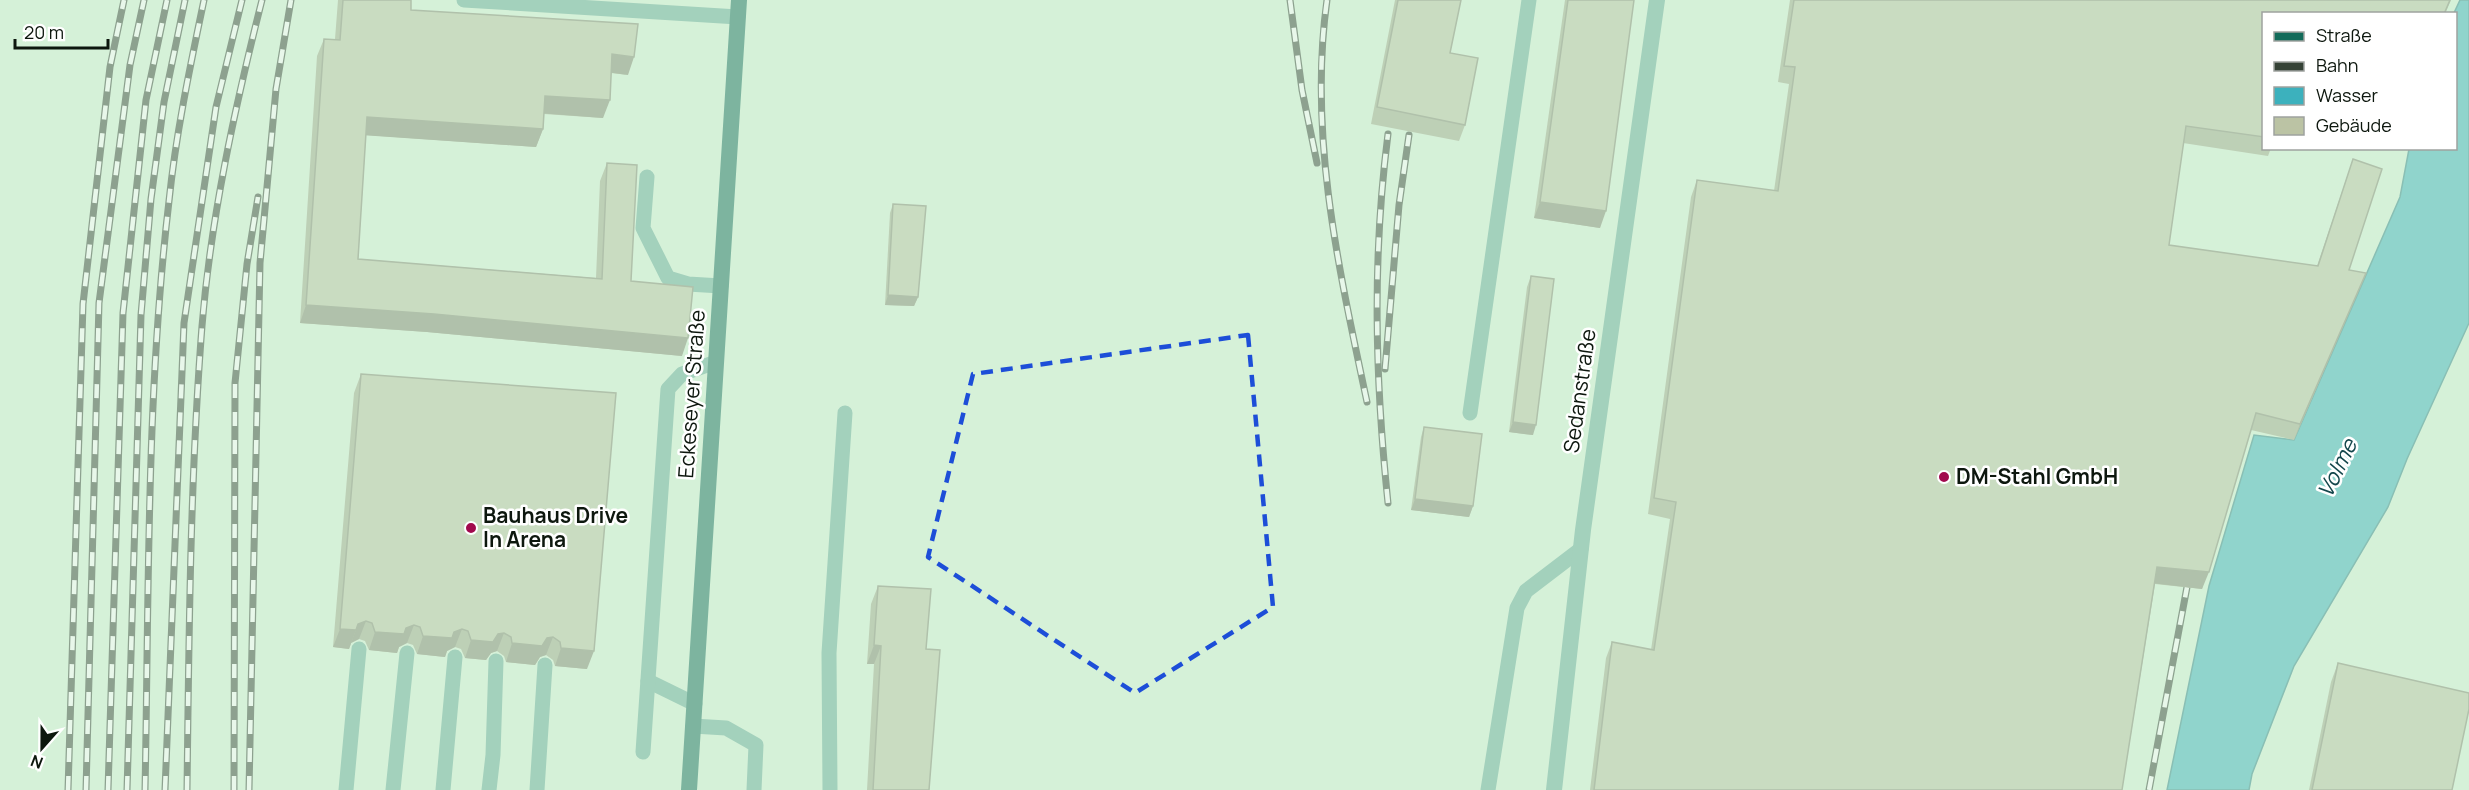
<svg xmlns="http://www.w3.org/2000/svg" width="2469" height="790" viewBox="0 0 2469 790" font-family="Manrope,sans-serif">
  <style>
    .water { fill: #3cb1bd; stroke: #2e8388; stroke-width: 1.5 }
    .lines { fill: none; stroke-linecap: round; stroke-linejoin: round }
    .service { stroke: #67aa99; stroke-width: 15 }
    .minor { stroke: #67aa99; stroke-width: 16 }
    .primary { stroke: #126b5a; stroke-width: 16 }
    .rail-casing { stroke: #354236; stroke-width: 7 }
    .rail { stroke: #fff; stroke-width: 4.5; stroke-dasharray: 14; stroke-linecap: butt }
    .wall { fill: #a1a88d }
    .shaded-wall { fill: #838873 }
    .building { fill: #bbc3a4; stroke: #838873; stroke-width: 1.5 }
    .marked { fill: none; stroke: #1d4ed8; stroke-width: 4.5; stroke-dasharray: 12 8; stroke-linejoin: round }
    .poi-dot { fill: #a1094d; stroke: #fff; stroke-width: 2 }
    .labels { text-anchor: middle; stroke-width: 5; stroke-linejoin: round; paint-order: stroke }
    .street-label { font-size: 21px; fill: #0d170e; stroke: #fff }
    .poi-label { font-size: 21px; font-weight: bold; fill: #0d170e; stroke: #fff; text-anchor: start }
    .water-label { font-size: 22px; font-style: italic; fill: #14474c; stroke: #fff }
  </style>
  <rect width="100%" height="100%" fill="#d6f1d8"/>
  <path class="water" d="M2460 0H2469V323L2407 459 2388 507 2294 666 2252 774 2249 790H2167L2209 586 2254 435 2294 440 2400 197 2409 149 2456 148 2454 13Z"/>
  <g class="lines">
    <g class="service">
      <path d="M464 0 738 17"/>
      <path d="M647 177 643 228 668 278 688 284 721 286"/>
      <path d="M1470 413 1529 0"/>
      <path d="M648 681 695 704"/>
      <path d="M693 726 726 728 756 745 754 790"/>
      <path d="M643 752 668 389 682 374 716 362"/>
      <path d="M346 790 359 649"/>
      <path d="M393 790 407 653"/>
      <path d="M443 790 455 657"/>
      <path d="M489 790 493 755 496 661"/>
      <path d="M537 790 545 665"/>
      <path d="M830 790 829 653 845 413"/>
      <path d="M1488 790 1517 608 1526 591 1581 549"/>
    </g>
    <path class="minor" d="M1554 790 1583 530 1657 0"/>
    <path class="primary" d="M689 790 739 0"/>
    <g class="rail-casing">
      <g id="rail">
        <path d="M1290 0 1302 90 1317 163"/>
        <path d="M1327 0C1308 135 1339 270 1367 402"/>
        <path d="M1385 369 1399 205 1409 135"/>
        <path d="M1388 503C1375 378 1372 259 1388 134"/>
        <path d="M68 790 83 304 110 67 124 0"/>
        <path d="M86 790 99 303 130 65 144 0"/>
        <path d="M108 790 123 313 146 100 167 0"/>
        <path d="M127 790 141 315 151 199 164 102 185 0"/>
        <path d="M145 790C149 594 146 396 169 201 176 133 190 67 204 0"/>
        <path d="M165 790 184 323 216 107 242 0"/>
        <path d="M187 790C189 635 190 481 202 326 211 216 235 107 262 0"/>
        <path d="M234 790 235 383 247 264 258 197"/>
        <path d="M249 790 260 263 276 89 291 0"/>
        <path d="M2149 790 2187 587"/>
      </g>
    </g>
    <use href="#rail" class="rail"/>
  </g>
  <g class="wall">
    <path d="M338 0H411V10L628 75 611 73 603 118 544 114 543 129 536 147 366 135 358 259 596 278 600 181 607 163 631 281 682 356 427 332 300 323 317 56 324 39H335Z"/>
    <path d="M1395 0H1461L1450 53 1465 125 1459 141 1371 124Z"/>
    <path d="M1565 0H1634L1600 228 1534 218Z"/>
    <path d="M1790 0H2451L2445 14H2264V148H2271L2268 156 2183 143 2169 245 2317 266 2353 159 2349 270 2359 289 2294 440 2251 430 2202 589 2155 584 2122 790H1590L1606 658 1612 642 1651 650 1670 519 1648 514 1691 197 1697 180 1774 191 1789 84 1778 82Z"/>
    <path d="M893 204 918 297 914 306 885 305 890 213Z"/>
    <path d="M1531 276 1533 435 1509 432 1527 287Z"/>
    <path d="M361 374 587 669 555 666 553 660 546 655 540 657 535 665 506 662 504 656 497 651 491 653 486 660 465 658 461 649 455 647 447 651 445 657 417 654 413 645 407 643 399 647 397 653 369 650 365 641 359 639 351 643 349 649 333 647 354 393Z"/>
    <path d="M1424 427 1473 506 1469 517 1411 510 1421 437Z"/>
    <path d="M878 586 926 649 929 790H867L874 664H867L871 604Z"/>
    <path d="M2338 663 2452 790H2309L2331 682Z"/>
  </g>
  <g class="shaded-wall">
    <path d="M612 54 634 57 628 75 606 72Z"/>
    <path d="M545 96 610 100 603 118 538 113Z"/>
    <path d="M367 117 543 129 536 147 361 135Z"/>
    <path d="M1540 202 1606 211 1600 228 1534 218Z"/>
    <path d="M2366 273 2359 289 2294 440 2300 424Z"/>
    <path d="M888 295 918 297 914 306 885 305Z"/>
    <path d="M306 305 434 314 688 338 682 356 427 332 300 323Z"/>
    <path d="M1513 422 1536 425 1533 435 1509 432Z"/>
    <path d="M1415 499 1473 506 1469 517 1411 510Z"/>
    <path d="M2157 567 2209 572 2202 589 2151 583Z"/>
    <path d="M366 621 359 639 351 643 358 624Z"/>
    <path d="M414 625 407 643 399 647 397 653 369 650 375 632Z"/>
    <path d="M340 629 356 630 349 649 333 647Z"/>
    <path d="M462 629 455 647 447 651 445 657 417 654 423 636 454 632Z"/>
    <path d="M504 633 497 651 491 653 486 660 465 658 471 640Z"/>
    <path d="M553 637 546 655 540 657 535 665 506 662 512 643Z"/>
    <path d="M874 645 881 646 874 664H867Z"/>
    <path d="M561 648 594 651 587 669 555 666Z"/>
  </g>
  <g class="building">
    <path d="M343 0H411V10L638 24 634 57 612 54 610 100 545 96 543 129 367 117 358 259 602 279 607 163 637 165 631 281 693 287 688 338 434 314 306 305 324 39 340 40Z"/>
    <path d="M1398 0H1461L1450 53 1478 58 1465 125 1377 107Z"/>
    <path d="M1568 0H1634L1606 211 1540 202Z"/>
    <path d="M1794 0H2450L2444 14H2264V137L2186 126 2169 245 2318 266 2353 159 2382 169 2349 270 2366 273 2300 424 2256 413 2209 572 2157 567 2122 790H1594L1612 642 1654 650 1676 502 1654 498 1697 180 1778 191 1795 67 1784 66Z"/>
    <path d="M893 204 926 206 918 297 888 295Z"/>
    <path d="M1531 276 1554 279 1536 425 1513 422Z"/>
    <path d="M361 374 616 393 594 651 561 648 560 642 553 637 547 638 542 646 512 643 511 637 504 633 498 634 493 642 471 640 468 631 462 629 454 632 452 638 423 636 420 627 414 625 406 628 404 634 375 632 372 623 366 621 358 624 356 630 340 629Z"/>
    <path d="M1424 427 1482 434 1473 506 1415 499Z"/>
    <path d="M878 586 931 589 926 649 940 650 929 790H873L881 646 874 645Z"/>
    <path d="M2338 663 2469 693V709L2452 790H2312Z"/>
  </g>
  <path d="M0 0H2469V790H0ZM1248 335 1273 607 1135 693 928 557 973 374Z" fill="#d6f1d8" fill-opacity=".55" fill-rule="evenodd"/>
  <path class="marked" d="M1248 335 1273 607 1135 693 928 557 973 374Z"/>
  <g class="poi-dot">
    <circle cx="1944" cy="477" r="6"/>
    <circle cx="471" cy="528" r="6"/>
  </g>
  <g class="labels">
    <g class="street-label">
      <text transform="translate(1580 391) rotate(-82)" y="7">Sedanstraße</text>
      <text transform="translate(692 394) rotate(-86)" y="7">Eckeseyer Straße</text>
    </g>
    <g class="poi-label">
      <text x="1956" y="484">DM-Stahl GmbH</text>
      <text x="483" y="523">Bauhaus Drive<tspan x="483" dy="24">In Arena</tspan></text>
    </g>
    <g class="water-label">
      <text transform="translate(2337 468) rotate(-64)" y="8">Volme</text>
    </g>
  </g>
  <rect x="2262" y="12" width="195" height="138" fill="#ffffff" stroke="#9ea29f" stroke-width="1.5"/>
  <rect x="2274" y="32" width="30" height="9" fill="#126b5a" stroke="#9ea29f" stroke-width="1.5"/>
  <text x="2316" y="42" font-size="18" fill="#0d170e">Straße</text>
  <rect x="2274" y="62" width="30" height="9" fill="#354236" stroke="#9ea29f" stroke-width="1.5"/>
  <text x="2316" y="72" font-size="18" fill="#0d170e">Bahn</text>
  <rect x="2274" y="87" width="30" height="18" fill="#3cb1bd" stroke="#9ea29f" stroke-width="1.5"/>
  <text x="2316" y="102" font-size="18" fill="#0d170e">Wasser</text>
  <rect x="2274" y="117" width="30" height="18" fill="#bbc3a4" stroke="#9ea29f" stroke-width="1.5"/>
  <text x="2316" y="132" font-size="18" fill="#0d170e">Gebäude</text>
  <g transform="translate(42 748) rotate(201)" stroke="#ffffff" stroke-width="4.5" paint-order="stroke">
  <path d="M0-4.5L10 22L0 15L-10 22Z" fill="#0d170e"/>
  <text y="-9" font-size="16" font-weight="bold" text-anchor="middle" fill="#0d170e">N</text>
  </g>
  <path d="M15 39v9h93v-9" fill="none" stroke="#0d170e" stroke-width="3"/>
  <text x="24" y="39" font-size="18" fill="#0d170e" stroke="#ffffff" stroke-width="4.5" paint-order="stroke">20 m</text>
</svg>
